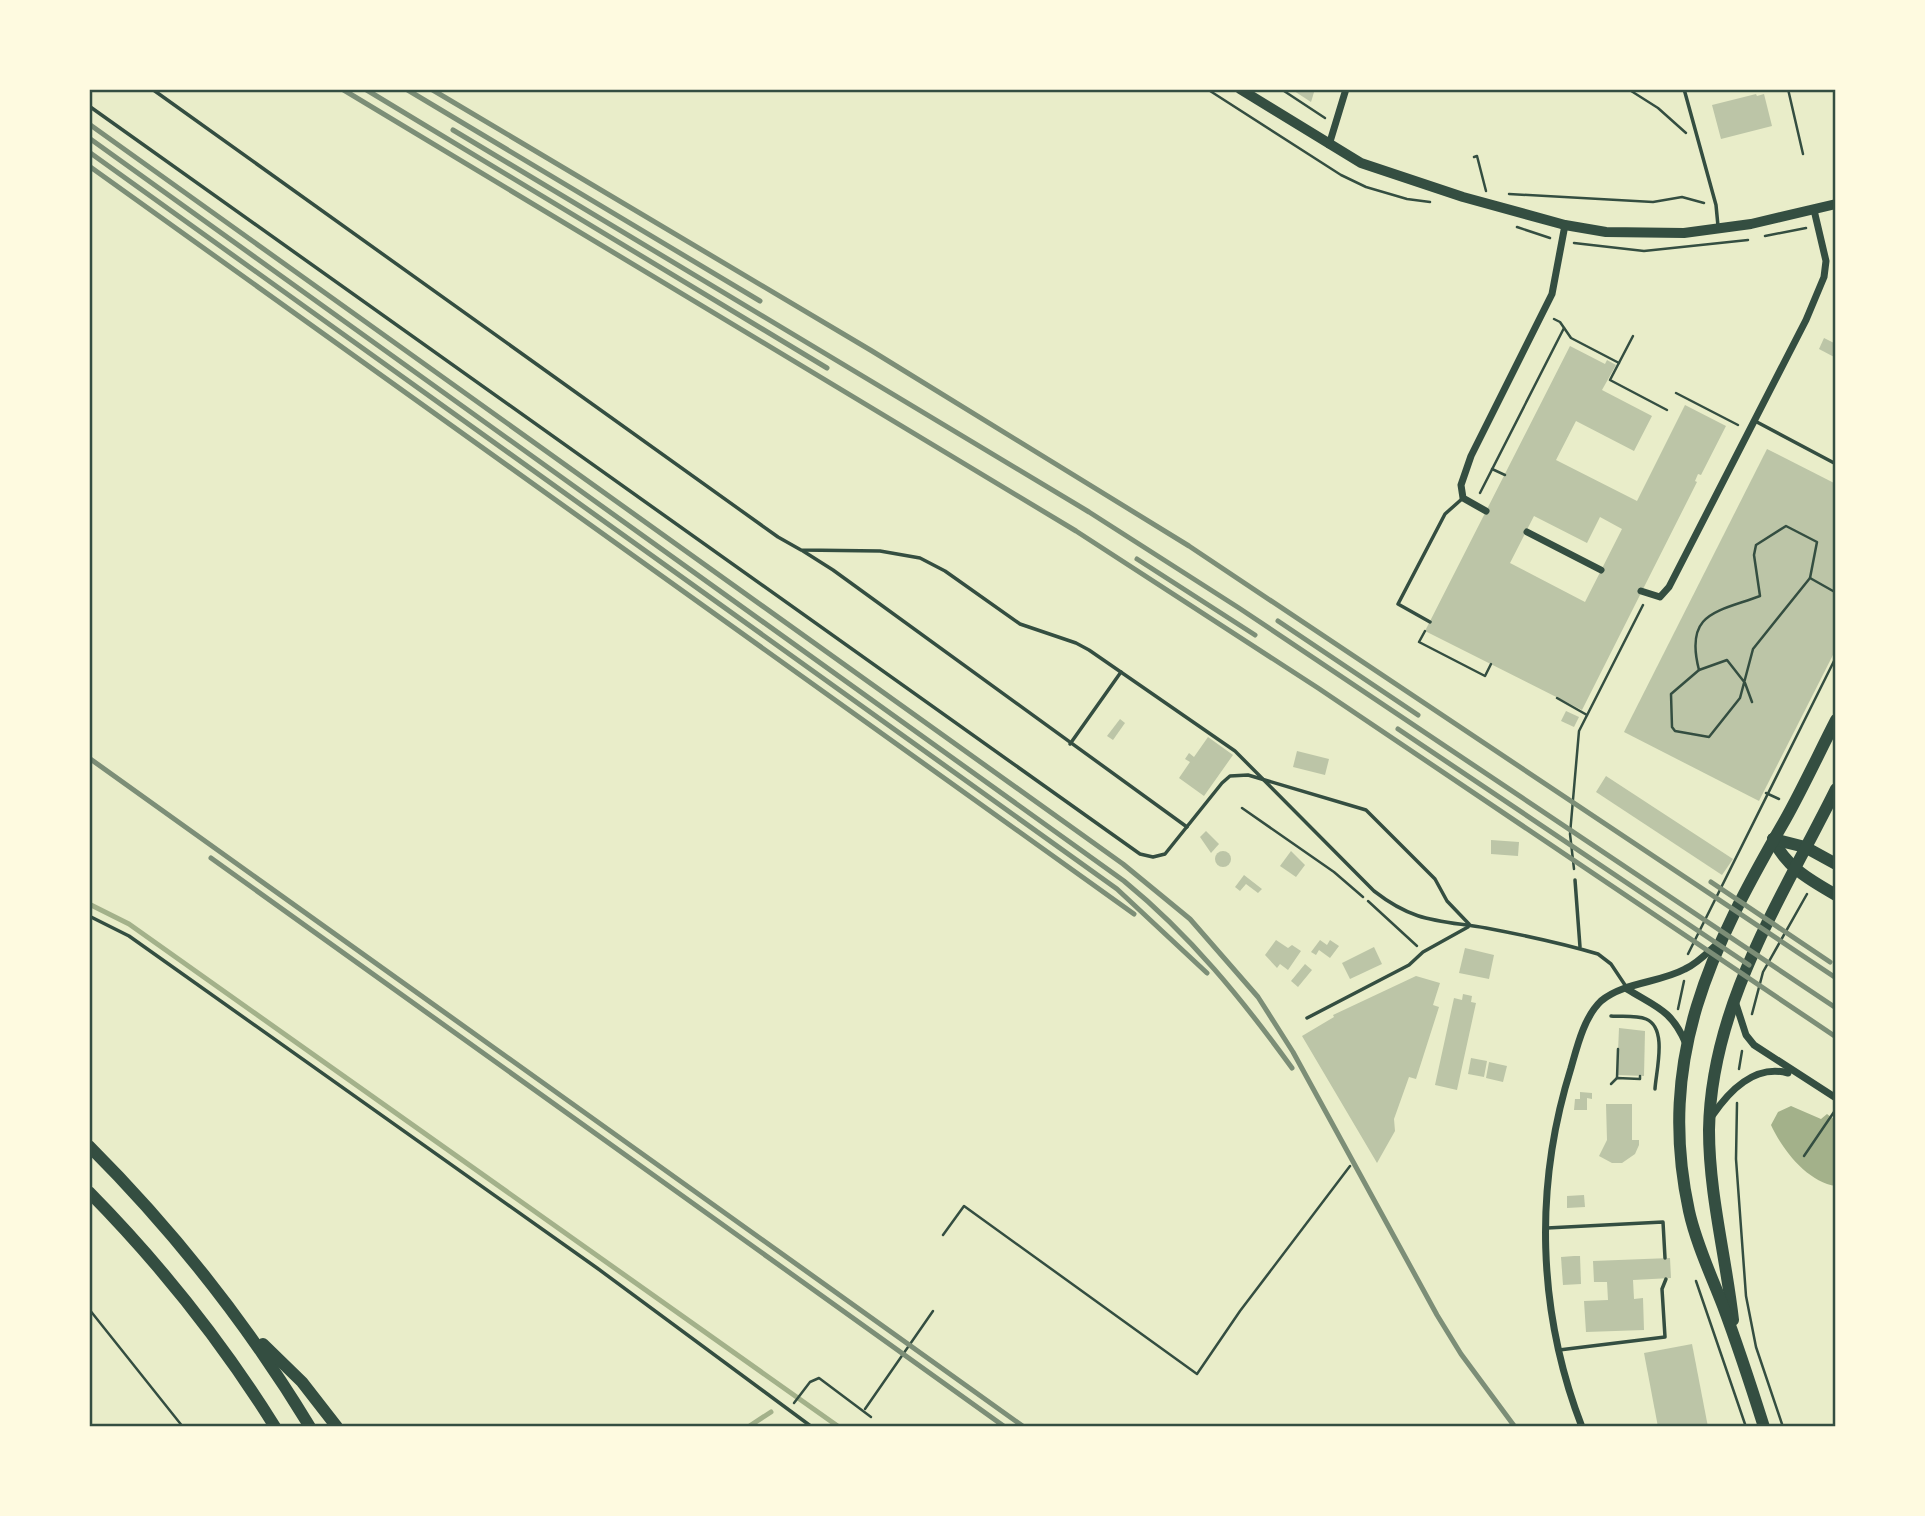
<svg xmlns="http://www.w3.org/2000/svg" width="1925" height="1516" viewBox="0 0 1925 1516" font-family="'Golos Text',sans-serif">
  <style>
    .water { fill: #a3b18a }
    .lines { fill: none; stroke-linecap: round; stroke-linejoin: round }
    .stream { stroke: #a3b18a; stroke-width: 5 }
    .building { fill: #bcc5a7; fill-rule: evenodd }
    .path { stroke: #344e41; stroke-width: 2.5 }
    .service { stroke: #344e41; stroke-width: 3.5 }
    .minor { stroke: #344e41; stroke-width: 7 }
    .secondary { stroke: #344e41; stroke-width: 10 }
    .primary { stroke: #344e41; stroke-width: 12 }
    .trunk { stroke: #344e41; stroke-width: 12 }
    .rail { stroke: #7c8e77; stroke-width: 5 }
    .neatline { fill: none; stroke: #344e41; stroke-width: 2.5 }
  </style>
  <rect width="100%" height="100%" fill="#e9edc9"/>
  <path class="water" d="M1791 1106 1821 1119 1827 1114 1835 1120 1836 1186C1807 1182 1782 1149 1771 1125L1778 1112Z"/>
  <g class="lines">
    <g class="stream">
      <path d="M89 904 129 924 839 1427"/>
      <path d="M748 1427 771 1412"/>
    </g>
  </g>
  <g class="building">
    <path d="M1291 89H1315L1311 102Z"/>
    <path d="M1756 94 1757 96 1764 94 1772 126 1721 139 1712 105Z"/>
    <path d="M1824 338 1836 344V358L1819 349Z"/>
    <path d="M1570 346 1605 364 1607 360 1616 365 1602 390 1652 416 1634 451 1576 421 1556 460 1637 501 1685 405 1726 426 1701 475 1698 474 1695 481 1697 482 1582 710 1425 631ZM1534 516 1587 543 1600 517 1622 529 1585 602 1510 563Z"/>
    <path d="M1767 449 1836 484V649L1759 801 1624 732Z"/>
    <path d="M1566 711 1579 717 1574 727 1561 721Z"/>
    <path d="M1120 719 1125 723 1113 740 1107 736Z"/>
    <path d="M1208 737 1233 755 1204 796 1179 778 1190 762 1185 759 1189 753 1194 757Z"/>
    <path d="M1297 751 1329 759 1325 775 1293 767Z"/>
    <path d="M1606 776 1733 859 1722 875 1596 792Z"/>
    <path d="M1206 831 1219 844 1211 853 1200 837Z"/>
    <path d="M1491 840 1519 842 1518 856 1491 854Z"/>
    <path d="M1291 851 1305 865 1296 877 1280 866Z"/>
    <circle cx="1223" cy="859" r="8"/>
    <path d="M1244 875 1262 889 1258 893 1246 884 1240 891 1235 887Z"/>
    <path d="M1276 940 1288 948 1292 945 1301 951 1288 970 1280 964 1277 968 1265 955Z"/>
    <path d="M1320 940 1327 945 1330 940 1339 946 1330 958 1319 950 1316 955 1311 952Z"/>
    <path d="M1374 947 1382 964 1350 979 1342 963Z"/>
    <path d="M1465 948 1494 955 1489 979 1459 973Z"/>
    <path d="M1305 964 1312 970 1298 987 1291 981Z"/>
    <path d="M1416 976 1440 983 1433 1005 1439 1007 1416 1079 1409 1077 1394 1119 1395 1131 1377 1163 1302 1036 1334 1017 1333 1015Z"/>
    <path d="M1463 994 1472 996 1471 1002 1476 1003 1457 1090 1435 1085 1454 998 1462 1000Z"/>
    <path d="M1619 1028 1645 1031 1644 1076 1617 1075Z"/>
    <path d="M1471 1058 1487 1061 1484 1077 1468 1074Z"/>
    <path d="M1489 1062 1507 1066 1503 1082 1486 1078Z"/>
    <path d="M1580 1092 1592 1093V1099L1587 1098V1110H1574L1575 1099H1580Z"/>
    <path d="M1606 1104H1632V1140H1639V1145L1635 1154 1622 1163H1612L1599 1156 1607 1140Z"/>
    <path d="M1584 1195 1585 1207 1567 1208V1196Z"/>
    <path d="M1574 1256H1580L1581 1284 1563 1285 1561 1257Z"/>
    <path d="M1670 1258 1671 1278 1633 1280 1634 1299 1643 1298 1644 1330 1586 1332 1584 1301 1608 1300 1607 1282H1594L1593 1261Z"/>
    <path d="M1692 1344 1708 1427H1658L1644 1353Z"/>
  </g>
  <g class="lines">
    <g class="path">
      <path d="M1207 89 1341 175 1366 187 1407 199 1430 202"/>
      <path d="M1281 89 1325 118"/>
      <path d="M1628 89 1658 108 1686 133"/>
      <path d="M1788 89 1803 154"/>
      <path d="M1474 157 1477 156 1486 191"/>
      <path d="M1509 194 1653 202 1682 197 1704 203"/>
      <path d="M1517 227 1550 238"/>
      <path d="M1765 236 1806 228"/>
      <path d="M1574 243 1644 251 1748 240"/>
      <path d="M1554 319 1560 322 1571 338 1619 363"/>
      <path d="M1633 336 1610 380 1667 410"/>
      <path d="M1676 393 1738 425"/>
      <path d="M1492 469 1505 475"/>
      <path d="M1480 493 1564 328"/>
      <path d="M1425 631 1419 642 1485 676 1491 664"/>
      <path d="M1699 670C1684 612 1717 612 1760 596L1754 555 1756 545 1786 526 1817 542 1810 578 1833 591"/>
      <path d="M1557 698 1587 715"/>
      <path d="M1752 702 1745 683 1727 660 1699 670 1671 694 1672 727 1675 731 1709 737 1740 698 1753 649 1810 578"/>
      <path d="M1766 793 1779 799"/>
      <path d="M1242 808 1334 872 1363 897"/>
      <path d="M1574 869 1570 834 1579 731 1643 605"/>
      <path d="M1368 901 1417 946"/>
      <path d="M1688 954 1836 657"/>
      <path d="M1678 1009 1684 981"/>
      <path d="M1752 1014 1763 972 1807 894"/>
      <path d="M1739 1069 1742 1051"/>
      <path d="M1617 1078 1618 1049"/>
      <path d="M1611 1084 1617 1078 1640 1079V1076"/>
      <path d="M1737 1103 1736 1159 1746 1296 1756 1347 1783 1427"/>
      <path d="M1804 1156 1836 1109"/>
      <path d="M943 1235 964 1206 1197 1374 1240 1311 1350 1166"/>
      <path d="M1696 1281 1746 1427"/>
      <path d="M89 1309 183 1427"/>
      <path d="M794 1403 810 1382 819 1378 871 1417"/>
      <path d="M865 1409 933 1311"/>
    </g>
    <g class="service">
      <path d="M152 89 778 537 801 550 880 551 920 558 945 571 1020 624 1076 643 1089 650 1235 751 1374 891C1415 923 1438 920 1486 928 1523 935 1561 943 1598 954L1611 964 1627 988"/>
      <path d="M1684 89 1716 205 1718 226"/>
      <path d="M89 106 1140 854 1153 857 1165 854 1222 783 1230 776 1248 775 1366 810 1435 879 1447 901 1469 924"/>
      <path d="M1755 421 1836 464"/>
      <path d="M803 551 833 570 1187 827"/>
      <path d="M1430 622 1398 604 1445 514 1463 498"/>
      <path d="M1070 744 1121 672"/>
      <path d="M1575 880 1580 947"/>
      <path d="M89 916 129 936 597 1268 812 1427"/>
      <path d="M1611 1016C1622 1017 1636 1015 1646 1019 1668 1028 1656 1071 1655 1089"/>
      <path d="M1307 1018 1409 965 1423 952 1468 927"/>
      <path d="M1547 1228 1663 1222 1665 1258"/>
      <path d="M1559 1350 1665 1337 1662 1289 1666 1279"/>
    </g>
    <g class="minor">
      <path d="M1329 145 1346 89"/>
      <path d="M1486 511 1463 498 1461 485 1471 456 1552 294 1565 225"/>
      <path d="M1527 532 1601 570"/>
      <path d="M1641 591 1660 597 1669 587 1806 320 1824 277 1826 261 1814 210"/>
      <path d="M1627 989C1656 1007 1672 1010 1686 1044"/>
      <path d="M1735 1001 1746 1035 1754 1045 1836 1098"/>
      <path d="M1712 1116C1729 1091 1754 1064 1788 1073"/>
      <path d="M1582 1427C1537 1311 1534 1186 1571 1068 1577 1047 1584 1017 1601 1001 1624 982 1659 983 1685 969 1698 963 1708 952 1718 943"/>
    </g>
    <path class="secondary" d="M1240 89 1361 163 1463 197 1565 225 1606 232 1684 233 1751 224 1836 204"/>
    <g class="primary">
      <path d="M1773 839C1786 867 1810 880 1836 895"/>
      <path d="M1773 839 1805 847 1836 864"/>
      <path d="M1733 1320C1726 1257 1709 1194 1709 1130 1711 1005 1782 898 1836 789"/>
      <path d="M1764 1427C1751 1386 1738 1346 1723 1306 1711 1275 1696 1243 1689 1211 1656 1058 1711 948 1785 820 1803 788 1819 753 1836 720"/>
    </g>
    <g class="trunk">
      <path d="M89 1146C173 1230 248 1325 310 1427"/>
      <path d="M89 1192C159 1263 222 1342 275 1427"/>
      <path d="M263 1344 302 1382 337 1427"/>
    </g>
    <g class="rail">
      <path d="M342 89 1076 531 1318 688 1836 1037"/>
      <path d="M365 89 827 368"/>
      <path d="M406 89 760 301"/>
      <path d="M431 89 872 351 1189 546 1836 978"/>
      <path d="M89 124 1123 864 1190 919 1258 997 1293 1052 1437 1315 1461 1354 1515 1427"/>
      <path d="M453 130 1089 512 1239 608 1836 1008"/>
      <path d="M89 138 1124 881C1190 935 1242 999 1292 1068"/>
      <path d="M89 152 1117 889 1207 973"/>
      <path d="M89 166 1134 914"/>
      <path d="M1137 559 1255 635"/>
      <path d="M1278 621 1418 715"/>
      <path d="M1398 729 1749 965"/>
      <path d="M89 758 1024 1427"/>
      <path d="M211 858 1005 1427"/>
      <path d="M1711 882 1830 962"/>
    </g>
  </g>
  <rect width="1925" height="1516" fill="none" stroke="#fefae0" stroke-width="182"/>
  <rect x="91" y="91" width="1743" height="1334" class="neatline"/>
</svg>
